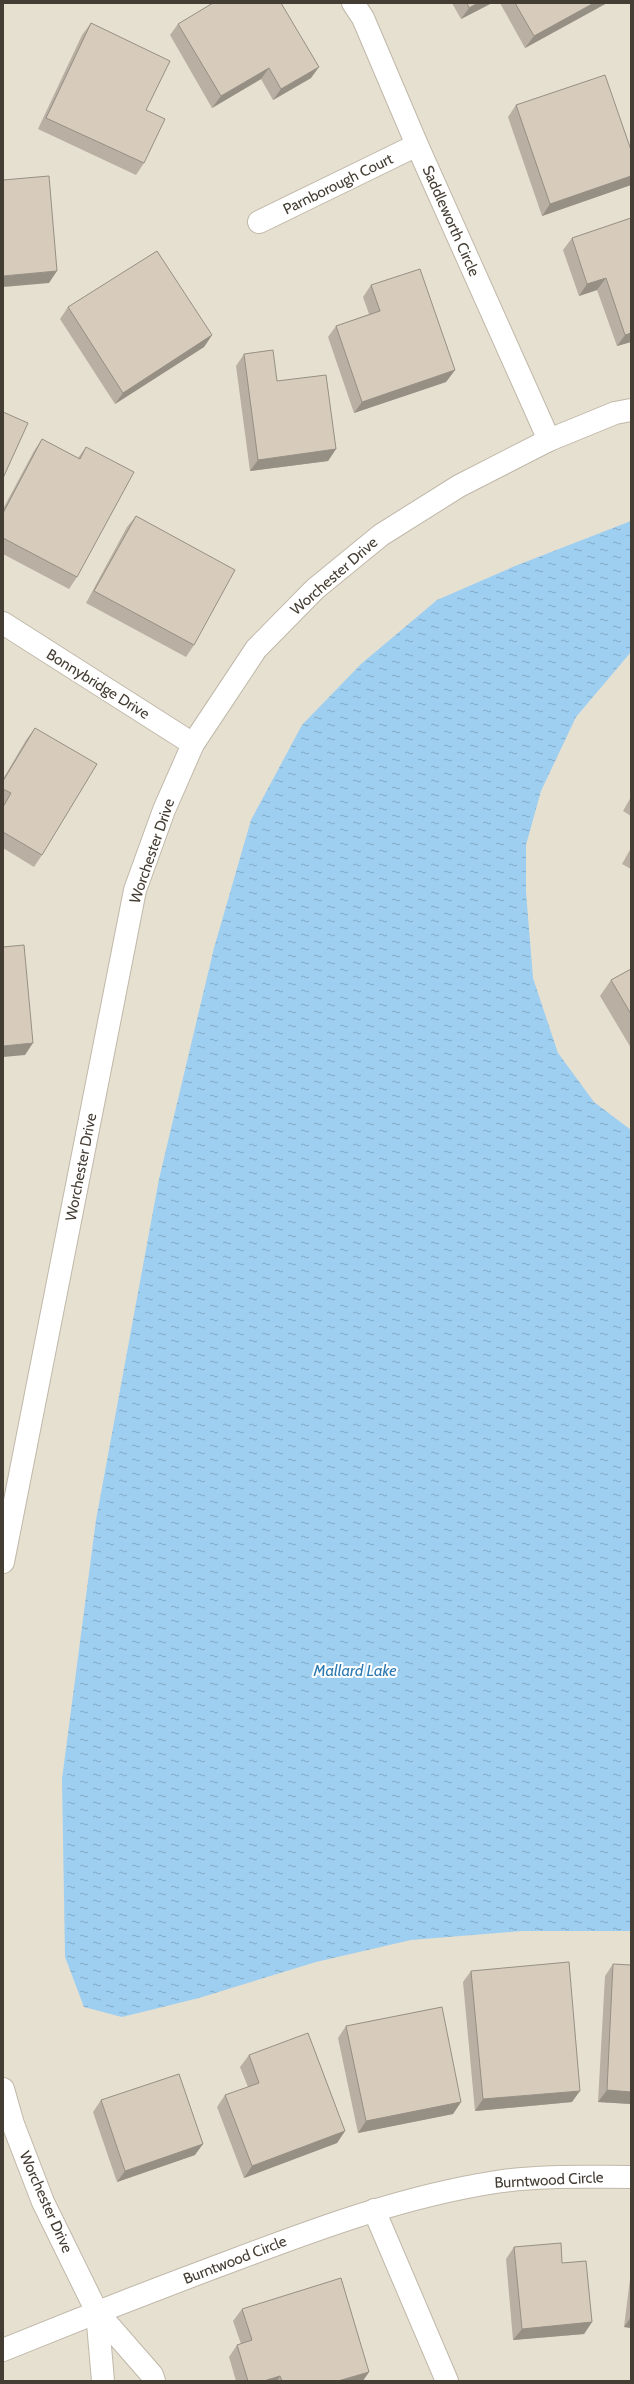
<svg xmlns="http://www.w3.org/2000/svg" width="634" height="2384" viewBox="0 0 634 2384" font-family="Cabin,sans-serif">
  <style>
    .residential { fill: #e6e0d1 }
    .water { fill: url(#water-ripples) }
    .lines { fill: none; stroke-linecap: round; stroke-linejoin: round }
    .minor-casing { stroke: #c0b8a9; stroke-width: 24 }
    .minor { stroke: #fff; stroke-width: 22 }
    .wall { fill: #b9afa2 }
    .shaded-wall { fill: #968f84 }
    .building { fill: #d7ccbc; stroke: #968f84 }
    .labels { text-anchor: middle; stroke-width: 4; stroke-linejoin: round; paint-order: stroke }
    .street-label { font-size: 15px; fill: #443d33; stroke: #fff }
    .water-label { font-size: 16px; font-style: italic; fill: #2c78b0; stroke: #fff }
  </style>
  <defs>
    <pattern id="water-ripples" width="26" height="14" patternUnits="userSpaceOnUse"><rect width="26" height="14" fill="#9ecff1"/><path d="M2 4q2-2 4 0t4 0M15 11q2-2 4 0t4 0" fill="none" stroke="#82a9c4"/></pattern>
  </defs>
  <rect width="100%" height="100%" fill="#f2eee3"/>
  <rect class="residential" x="3" y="3" width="628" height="2378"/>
  <path class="water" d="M631 521V652L576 717 541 791 526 845V892L533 978 558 1053 594 1102 631 1130V1931H522L411 1940 316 1962 199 1998 122 2017 84 2007 65 1957 62 1779 96 1520 159 1179 214 948 251 820 302 725 361 664 437 600 515 566Z"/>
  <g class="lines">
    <g class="minor-casing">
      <g id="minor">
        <path d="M353 3 363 18 417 145 549 440"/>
        <path d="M259 222 417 145"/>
        <path d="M3 623 193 744"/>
        <path d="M3 1562 135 890 164 810 193 744 256 649 315 589 381 535 459 486 549 440 615 413 631 410"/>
        <path d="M3 2089 13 2124 43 2202 97 2312 152 2375 154 2381"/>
        <path d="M374 2210 447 2381"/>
        <path d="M97 2312 103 2381"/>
        <path d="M3 2350C79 2319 156 2289 234 2260 319 2228 405 2196 496 2182 540 2175 587 2177 631 2177"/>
      </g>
    </g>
    <use href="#minor" class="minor"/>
  </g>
  <g class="wall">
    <path d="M452 3H492L461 19Z"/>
    <path d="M500 3H607L525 48Z"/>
    <path d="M91 23 146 110 144 163 136 175 38 129 82 35Z"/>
    <path d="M178 24 311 78 273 100 261 79 212 108 170 35Z"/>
    <path d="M516 105 631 150V185L542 216 508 117Z"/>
    <path d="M631 218V342L617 346 597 290 579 296 563 250 572 238Z"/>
    <path d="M371 285 455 370 446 382 354 413 328 337 336 326 369 314 363 297Z"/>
    <path d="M68 307 212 335 204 347 115 404 60 319Z"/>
    <path d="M244 354 277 381 336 449 328 461 250 471 236 366Z"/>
    <path d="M42 439 78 458 86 447 77 577 69 589 3 554V509L34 451Z"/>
    <path d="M136 516 194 645 186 657 86 603 127 527Z"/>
    <path d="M35 728 42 855 34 867 3 848V779L26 740Z"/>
    <path d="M631 797V816L623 811Z"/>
    <path d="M631 848V869L622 864Z"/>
    <path d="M631 969V1048L600 996 611 980Z"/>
    <path d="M613 1964 631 2104 598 2102 605 1976Z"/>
    <path d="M471 1971 572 2102 475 2111 463 1982Z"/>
    <path d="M346 2026 461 2102 453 2114 358 2133 338 2038Z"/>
    <path d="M249 2055 345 2131 337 2143 244 2178 217 2107 225 2095 248 2087 240 2067Z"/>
    <path d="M101 2100 195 2155 117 2182 93 2112Z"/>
    <path d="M514 2247 562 2263 592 2322 584 2334 513 2340 506 2259Z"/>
    <path d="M631 2271V2328L624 2327Z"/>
    <path d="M242 2309 363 2381H236L229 2357 237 2345 241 2344 233 2321Z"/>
  </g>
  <g class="shaded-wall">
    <path d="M478 3H492L461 19 469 8Z"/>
    <path d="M594 3H607L525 48 534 36Z"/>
    <path d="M319 67 311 78 273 100 281 89Z"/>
    <path d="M269 68 261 79 212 108 221 96Z"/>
    <path d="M631 176V185L542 216 550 204Z"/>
    <path d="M57 271 49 283 3 287V276Z"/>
    <path d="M606 278 597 290 579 296 587 284Z"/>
    <path d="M631 333V342L617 346 625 335Z"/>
    <path d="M212 335 204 347 115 404 123 393Z"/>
    <path d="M455 370 446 382 354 413 362 402Z"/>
    <path d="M336 449 328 461 250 471 258 460Z"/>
    <path d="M33 1043 25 1055 3 1057V1046Z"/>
    <path d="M607 2090 631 2092V2104L598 2102Z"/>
    <path d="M580 2091 572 2102 475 2111 483 2099Z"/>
    <path d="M461 2102 453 2114 358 2133 366 2121Z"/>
    <path d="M345 2131 337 2143 244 2178 252 2166Z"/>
    <path d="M203 2144 195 2155 117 2182 125 2171Z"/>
    <path d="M631 2317V2328L624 2327Z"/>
    <path d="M592 2322 584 2334 513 2340 522 2329Z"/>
    <path d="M369 2372 363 2381H338Z"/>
    <path d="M280 2376 277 2381H264Z"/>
  </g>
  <g class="building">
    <path d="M213 3H281L319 67 281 89 269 68 221 96 178 24Z"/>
    <path d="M467 3H478L469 8Z"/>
    <path d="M515 3H594L534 36Z"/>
    <path d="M91 23 170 61 146 110 165 119 144 163 46 118Z"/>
    <path d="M605 75 631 150V176L550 204 516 105Z"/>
    <path d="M49 176 57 271 3 276V180Z"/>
    <path d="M631 218V333L625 335 606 278 587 284 572 238Z"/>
    <path d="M157 251 212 335 123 393 68 307Z"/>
    <path d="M420 269 455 370 362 402 336 326 380 311 371 285Z"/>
    <path d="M273 350 277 381 326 375 336 449 258 460 244 354Z"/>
    <path d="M3 412 28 423 3 478Z"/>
    <path d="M42 439 80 459 86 447 134 472 77 577 3 538V513Z"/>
    <path d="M136 516 235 570 194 645 94 591Z"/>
    <path d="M35 728 97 764 42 855 3 832V807L11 793 3 789V781Z"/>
    <path d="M24 945 33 1043 3 1046V947Z"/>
    <path d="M631 969V1014L611 980Z"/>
    <path d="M569 1962 580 2091 483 2099 471 1971Z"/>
    <path d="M613 1964 631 1965V2092L607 2090Z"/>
    <path d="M442 2007 461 2102 366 2121 346 2026Z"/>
    <path d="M308 2033 345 2131 252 2166 225 2095 259 2083 249 2055Z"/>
    <path d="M179 2074 203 2144 125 2171 101 2100Z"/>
    <path d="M561 2243 562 2263 586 2261 592 2322 522 2329 514 2247Z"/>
    <path d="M341 2278 369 2372 338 2381H282L280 2376 264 2381H248L237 2345 252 2340 242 2309Z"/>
  </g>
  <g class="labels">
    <g class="street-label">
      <text transform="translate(338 184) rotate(-26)" y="5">Parnborough Court</text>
      <text transform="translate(451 221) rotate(66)" y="5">Saddleworth Circle</text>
      <text transform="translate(334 576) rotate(-41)" y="5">Worchester Drive</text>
      <text transform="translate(98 684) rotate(32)" y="5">Bonnybridge Drive</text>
      <text transform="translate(152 851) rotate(-71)" y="5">Worchester Drive</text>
      <text transform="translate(81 1167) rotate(-79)" y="5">Worchester Drive</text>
      <text transform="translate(549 2180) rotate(-3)" y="5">Burntwood Circle</text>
      <text transform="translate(46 2202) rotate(66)" y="5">Worchester Drive</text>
      <text transform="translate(235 2260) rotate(-21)" y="5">Burntwood Circle</text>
    </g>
    <g class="water-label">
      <text x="355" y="1676">Mallard Lake</text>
    </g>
  </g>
  <rect width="634" height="2384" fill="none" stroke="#443d33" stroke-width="8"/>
</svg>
